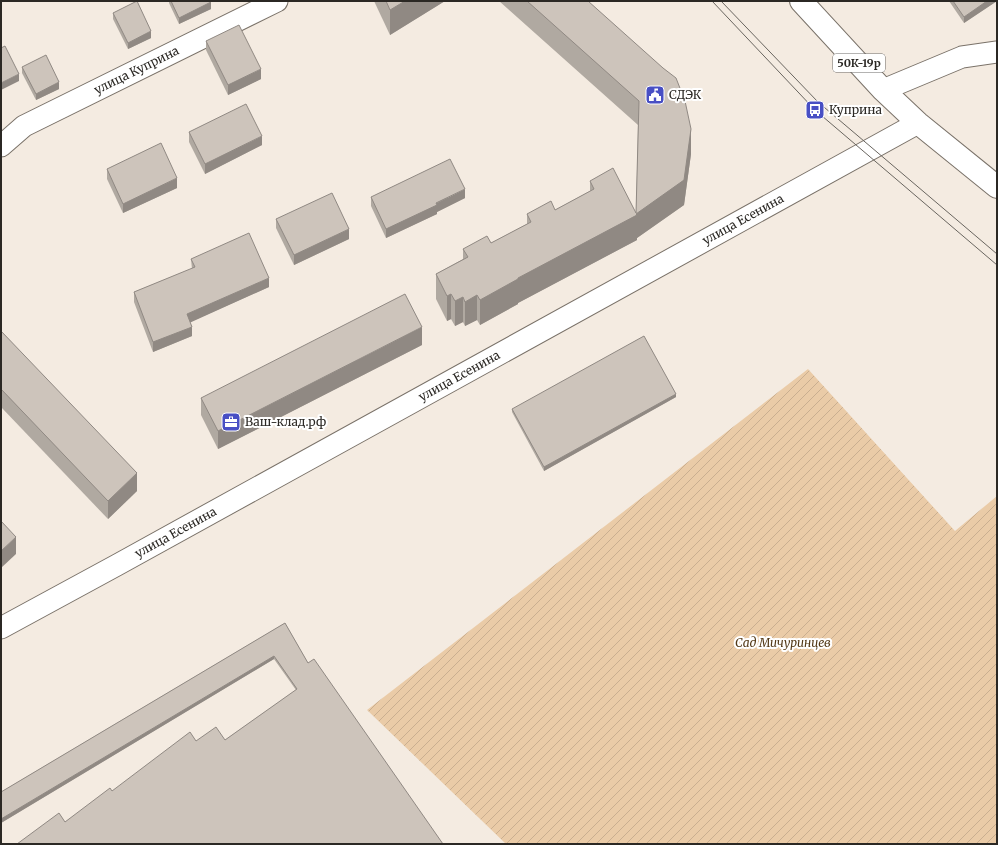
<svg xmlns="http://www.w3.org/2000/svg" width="998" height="845" viewBox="0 0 998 845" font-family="Merriweather,serif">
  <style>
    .garden { fill: url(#garden-furrows) }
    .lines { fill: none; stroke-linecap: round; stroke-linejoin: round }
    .minor-casing { stroke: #7a7269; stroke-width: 23 }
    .major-casing { stroke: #7a7269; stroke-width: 24 }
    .minor { stroke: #fff; stroke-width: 21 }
    .major { stroke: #fff; stroke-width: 22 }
    .tram { stroke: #69655f; stroke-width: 1 }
    .wall { fill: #b0a9a1 }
    .shaded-wall { fill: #908983 }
    .building { fill: #cdc4bb; stroke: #908983 }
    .labels { text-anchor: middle; stroke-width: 4; stroke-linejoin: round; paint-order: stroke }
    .shield { fill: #fff; stroke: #6b6866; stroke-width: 1 }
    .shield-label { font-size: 11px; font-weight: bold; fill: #2b2824 }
    .street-label { font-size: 12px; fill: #2b2824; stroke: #fff }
    .poi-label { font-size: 12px; fill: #2b2824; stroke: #fff; text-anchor: start }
    .park-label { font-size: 12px; font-style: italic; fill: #523816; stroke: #fff }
  </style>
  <defs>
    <pattern id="garden-furrows" width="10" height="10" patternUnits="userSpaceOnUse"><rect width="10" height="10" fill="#eacba7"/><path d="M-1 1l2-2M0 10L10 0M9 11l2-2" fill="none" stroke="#c9ae90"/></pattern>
  </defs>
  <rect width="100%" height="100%" fill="#f4ebe1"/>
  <path class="garden" d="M808 369 955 531 997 496V844H506L367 710Z"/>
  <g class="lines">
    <g class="minor-casing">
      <g id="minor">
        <path d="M883 90 962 57 997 52"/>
        <path id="s1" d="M1 146 24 126 277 1"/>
        <path id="s2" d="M1 628 117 565 918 123"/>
      </g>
    </g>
    <g class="major-casing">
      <path id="major" d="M801 1 883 90 918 123 997 187"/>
    </g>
    <use href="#minor" class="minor"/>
    <use href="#major" class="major"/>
    <g class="tram">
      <path d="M712 1 815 110 997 265"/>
      <path d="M721 1 818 102 997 254"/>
    </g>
  </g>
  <g class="wall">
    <path d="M169 1H211V9L179 24 169 3Z"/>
    <path d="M374 1H445L390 35Z"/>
    <path d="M499 1H588L691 154 684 205 637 238V240L518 303V304L480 325 477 320 465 326 463 322 455 326 451 319 447 321 436 299V274L463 259V249L491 243 527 224V214L555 210 590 191V181L636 213 638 125Z"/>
    <path d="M949 1H997L964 23Z"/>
    <path d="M113 13 151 38 128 49 113 19Z"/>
    <path d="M206 41 261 79 228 95 206 50Z"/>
    <path d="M22 67 59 89 36 100 22 73Z"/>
    <path d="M189 132 262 145 205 174 189 142Z"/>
    <path d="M107 169 177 188 123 213 107 179Z"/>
    <path d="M371 197 465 198 437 212V214L386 238 371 206Z"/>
    <path d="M276 219 349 239 294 265 276 228Z"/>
    <path d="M191 259 269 287 190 322 192 336 153 352 134 302V292L192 269Z"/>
    <path d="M1 331 137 491 108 519 1 407Z"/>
    <path d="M422 345 218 449 201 415V398Z"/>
    <path d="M676 397 544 471 512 412V409Z"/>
    <path d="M285 623 308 663 443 844 65 822 112 791 196 741 225 740 296 690 274 659 1 823V792Z"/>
  </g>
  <g class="shaded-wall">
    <path d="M405 1H445L390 35V10Z"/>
    <path d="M987 1H997L964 23V17Z"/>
    <path d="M211 2V9L179 24V18Z"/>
    <path d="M151 31V38L128 49V43Z"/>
    <path d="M261 69V79L228 95V85Z"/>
    <path d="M19 74V81L1 90V83Z"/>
    <path d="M59 82V89L36 100V94Z"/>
    <path d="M691 129V154L684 205 637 238V240L518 303V304L480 325V300L518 278 636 214Z"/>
    <path d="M262 136V145L205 174V164Z"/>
    <path d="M177 178V188L123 213V204Z"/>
    <path d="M465 189V198L437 212V214L386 238V229Z"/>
    <path d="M349 229V239L294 265V255Z"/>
    <path d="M269 278V287L187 324V314Z"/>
    <path d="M451 294V319L447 321V296Z"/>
    <path d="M477 295V320L465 326V302Z"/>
    <path d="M463 297V322L455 326V301Z"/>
    <path d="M192 327V336L153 352V342Z"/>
    <path d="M422 327V345L218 449V431Z"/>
    <path d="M676 394V397L544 471V467Z"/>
    <path d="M137 473V491L108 519V501Z"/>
    <path d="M16 537V554L1 568V551Z"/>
    <path d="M274 656V659L1 823V819Z"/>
  </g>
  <g class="building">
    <path d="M137 1 151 31 128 43 113 13Z"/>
    <path d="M171 1H211V2L179 18Z"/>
    <path d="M386 1H405L390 10Z"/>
    <path d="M527 1H588L663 68 676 78 685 101 691 129 684 180 636 214 637 215 518 278V279L480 300 477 295 465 302 463 297 455 301 451 294 447 296 436 274 468 257 463 249 487 236 491 243 531 222 527 214 551 201 555 210 594 189 590 181 613 168 636 213 639 101Z"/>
    <path d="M953 1H987L964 17Z"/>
    <path d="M239 25 261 69 228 85 206 41Z"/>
    <path d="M5 46 19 74 1 83V48Z"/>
    <path d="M46 55 59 82 36 94 22 67Z"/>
    <path d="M246 104 262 136 205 164 189 132Z"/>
    <path d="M161 143 177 178 123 204 107 169Z"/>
    <path d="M450 159 465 189 436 203 437 205 386 229 371 197Z"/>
    <path d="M332 193 349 229 294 255 276 219Z"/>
    <path d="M249 233 269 278 187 314 192 327 153 342 134 292 195 267 191 259Z"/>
    <path d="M405 294 422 327 218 431 201 398Z"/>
    <path d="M1 331 137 473 108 501 1 389Z"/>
    <path d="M644 336 676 394 544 467 512 409Z"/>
    <path d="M1 521 16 537 1 551Z"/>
    <path d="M285 623 308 663 314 659 443 844H17L59 813 65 822 110 788 112 791 190 732 196 741 216 727 225 740 297 689 274 656 1 819V792Z"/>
  </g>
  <defs>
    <g id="civic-square" transform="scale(1)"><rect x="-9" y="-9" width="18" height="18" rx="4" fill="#484fc4" stroke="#fff"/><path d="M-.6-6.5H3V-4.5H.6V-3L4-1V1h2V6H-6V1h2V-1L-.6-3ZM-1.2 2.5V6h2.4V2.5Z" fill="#fff"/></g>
    <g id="bus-square" transform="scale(1)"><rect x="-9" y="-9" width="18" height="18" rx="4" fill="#484fc4" stroke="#fff"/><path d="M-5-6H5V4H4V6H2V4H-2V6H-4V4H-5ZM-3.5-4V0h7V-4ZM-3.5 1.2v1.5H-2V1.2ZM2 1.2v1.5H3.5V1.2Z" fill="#fff"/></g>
    <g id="office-square" transform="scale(1)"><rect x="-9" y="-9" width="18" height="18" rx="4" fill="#484fc4" stroke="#fff"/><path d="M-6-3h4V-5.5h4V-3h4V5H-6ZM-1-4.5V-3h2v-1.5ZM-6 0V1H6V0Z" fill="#fff"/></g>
  </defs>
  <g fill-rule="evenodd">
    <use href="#civic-square" x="655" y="95"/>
    <use href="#bus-square" x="815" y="110"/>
    <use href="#office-square" x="231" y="422"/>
  </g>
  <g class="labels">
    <rect class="shield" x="833" y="54" width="52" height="18" rx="3"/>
    <g class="shield-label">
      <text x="859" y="67">50К-19р</text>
    </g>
    <g class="street-label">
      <text dy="4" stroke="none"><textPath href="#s1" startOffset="156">улица Куприна</textPath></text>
      <text dy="4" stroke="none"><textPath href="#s2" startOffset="847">улица Есенина</textPath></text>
      <text dy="4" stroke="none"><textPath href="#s2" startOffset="523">улица Есенина</textPath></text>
      <text dy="4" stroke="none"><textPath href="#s2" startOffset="199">улица Есенина</textPath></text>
    </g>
    <g class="poi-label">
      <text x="669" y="99">СДЭК</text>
      <text x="829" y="114">Куприна</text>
      <text x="245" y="426">Ваш-клад.рф</text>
    </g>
    <g class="park-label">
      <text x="783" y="647">Сад Мичуринцев</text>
    </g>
  </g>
  <rect width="998" height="845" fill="none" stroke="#2b2824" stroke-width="4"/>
</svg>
